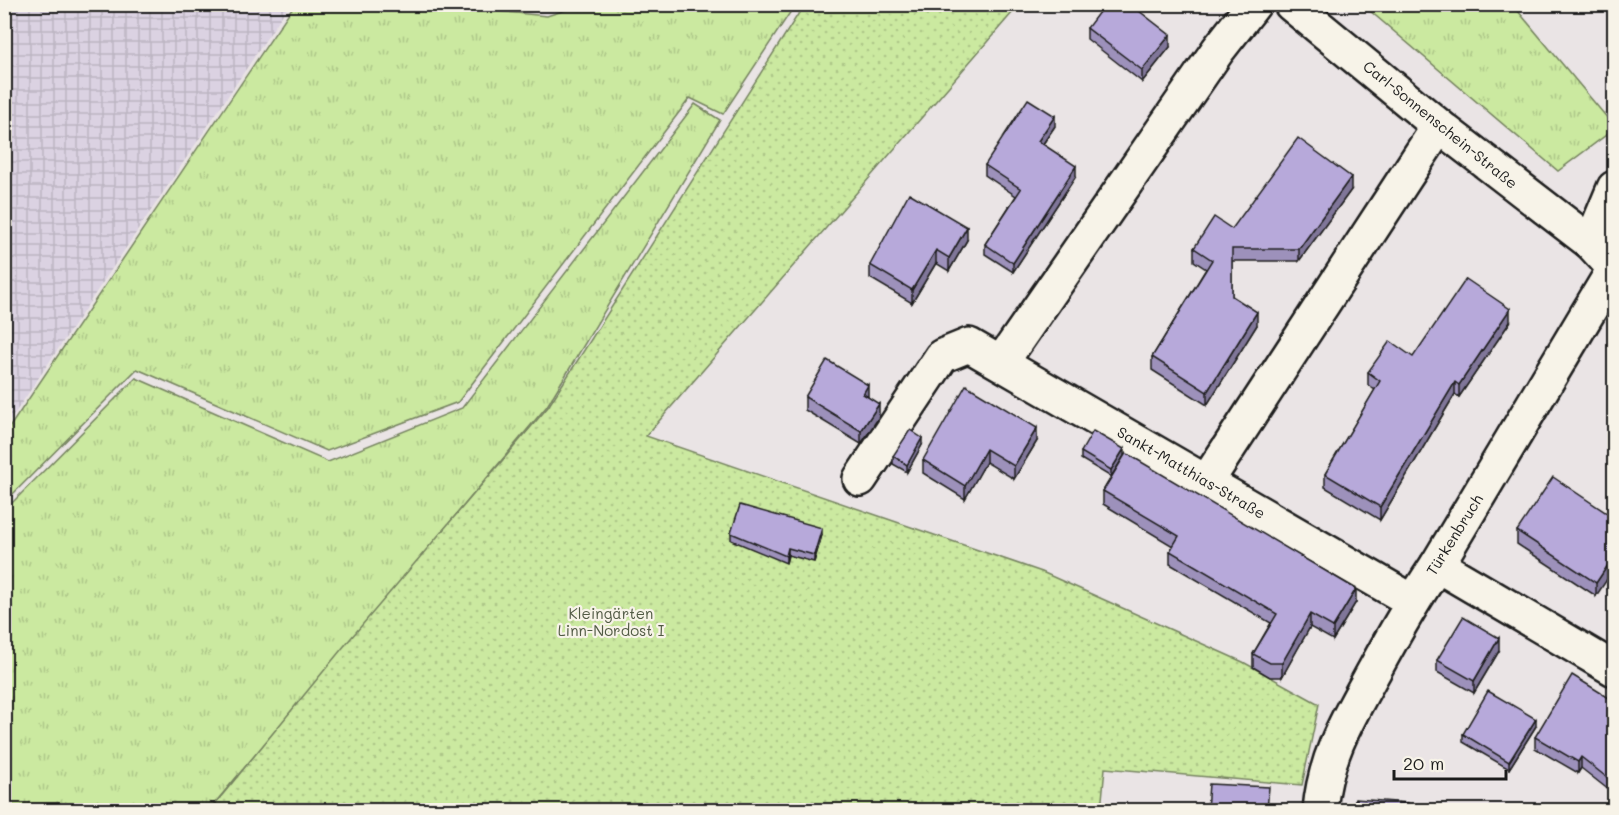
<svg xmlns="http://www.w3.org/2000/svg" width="1619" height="815" viewBox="0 0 1619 815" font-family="Mali,sans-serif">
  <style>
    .industrial { fill: url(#industrial-grid) }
    .grass { fill: url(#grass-tufts); stroke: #74825e; stroke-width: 1.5 }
    .garden { fill: url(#garden-dots); stroke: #74825e; stroke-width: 1.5 }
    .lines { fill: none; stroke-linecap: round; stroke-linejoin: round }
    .minor-casing { stroke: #1c1c1c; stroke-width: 38 }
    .minor { stroke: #f7f3e8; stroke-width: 33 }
    .wall { fill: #9d91bb; stroke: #1c1c1c; stroke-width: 1.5 }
    .shaded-wall { fill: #807699; stroke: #1c1c1c; stroke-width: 1.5 }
    .building { fill: #b7a9da; stroke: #1c1c1c; stroke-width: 1.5 }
    .labels { text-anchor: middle; stroke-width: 4.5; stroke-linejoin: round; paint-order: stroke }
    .street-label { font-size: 15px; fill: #1c1c1c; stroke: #f7f3e8 }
    .park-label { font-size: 15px; fill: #515a44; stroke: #f7f3e8 }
  </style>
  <defs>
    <pattern id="industrial-grid" width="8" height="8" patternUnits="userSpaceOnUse" patternTransform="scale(1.5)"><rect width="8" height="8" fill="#dbd2e2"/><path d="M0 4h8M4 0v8" fill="none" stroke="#bbb4c1"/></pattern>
    <pattern id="grass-tufts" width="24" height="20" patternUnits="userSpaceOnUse" patternTransform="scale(1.5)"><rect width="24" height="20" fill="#cbe9a0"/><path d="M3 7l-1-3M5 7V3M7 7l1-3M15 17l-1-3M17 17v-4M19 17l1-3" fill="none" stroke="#aec789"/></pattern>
    <pattern id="garden-dots" width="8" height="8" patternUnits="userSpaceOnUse" patternTransform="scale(1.5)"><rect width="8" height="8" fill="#cbe9a0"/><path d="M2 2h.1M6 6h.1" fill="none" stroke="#aec789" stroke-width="1.8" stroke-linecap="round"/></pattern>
  </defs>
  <rect width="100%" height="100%" fill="#eae4e5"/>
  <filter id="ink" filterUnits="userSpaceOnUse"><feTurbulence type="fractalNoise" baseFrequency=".0167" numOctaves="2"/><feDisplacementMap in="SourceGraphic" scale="12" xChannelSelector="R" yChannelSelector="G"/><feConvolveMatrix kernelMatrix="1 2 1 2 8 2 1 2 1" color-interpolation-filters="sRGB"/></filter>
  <g filter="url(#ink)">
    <path class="industrial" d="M5 4 289 5 5 428 4 5Z"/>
    <g class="grass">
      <path d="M435 5 547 16 584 4 795 5 723 114 690 98 458 402 327 451 137 369 5 502V434L294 5Z"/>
      <path d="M1363 5H1513L1614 126V129L1558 171Z"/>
      <path d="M695 104 720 120 547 406 209 810H5V510L136 378 328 462 462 408Z"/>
    </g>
    <path class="garden" d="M804 5H1019L646 436 1042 572 1243 662 1319 704 1302 785 1105 768 1101 810H210L345 645 548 407Z"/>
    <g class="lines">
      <g class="minor-casing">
        <g id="minor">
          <path d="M1291 4 1439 126 1591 243 1614 268"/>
          <path d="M1591 243 1614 188"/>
          <path d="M1001 363 1218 50 1254 4"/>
          <path d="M860 479 942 356 969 345 1412 601"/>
          <path d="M1207 481 1439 126"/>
          <path d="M1437 565 1614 669"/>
          <path d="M1320 810C1325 756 1348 718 1374 671 1394 634 1414 599 1437 565L1614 269"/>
        </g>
      </g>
      <use href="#minor" class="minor"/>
    </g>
    <g class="wall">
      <path d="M1087 28 1170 47 1142 82 1087 39Z"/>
      <path d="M1055 126 1043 144 1076 176 1013 272 985 254V244L1016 196 985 175V165Z"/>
      <path d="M1351 190 1299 261H1232V296L1257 325 1207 405 1152 370V357L1206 269 1194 261V248L1232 229Z"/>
      <path d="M967 240 949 271 936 263 912 303 870 278V265Z"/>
      <path d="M1510 322 1459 397 1455 394 1380 520 1325 487V474L1375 390 1368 385V372L1413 357Z"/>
      <path d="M805 397H868L879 417 861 444 805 410Z"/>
      <path d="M1037 441 1014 479 986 462 965 499 923 473V460Z"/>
      <path d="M922 445 907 472 893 464V456Z"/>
      <path d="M1081 452 1124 456 1356 602 1333 640 1310 627 1282 677H1270L1253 667V654L1271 623 1170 564V551L1173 546 1103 504V491L1119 464 1111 477 1081 459Z"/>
      <path d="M1614 518 1596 596 1517 544V531Z"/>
      <path d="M731 533 822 535 814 562 788 555 786 563 731 540Z"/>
      <path d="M1499 651 1474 693 1437 672V660Z"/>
      <path d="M1614 701V794L1581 768 1578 773 1535 748V737Z"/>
      <path d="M1536 726 1509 769 1463 742V734Z"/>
    </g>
    <g class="shaded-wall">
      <path d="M1170 35V47L1142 82V70Z"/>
      <path d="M1055 116V126L1038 151V141Z"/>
      <path d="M1076 166V176L1013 272V263Z"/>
      <path d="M1351 177V190L1299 261V249Z"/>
      <path d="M967 227V240L949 271V258Z"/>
      <path d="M936 250V263L912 303V290Z"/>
      <path d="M1510 309V322L1459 397V385Z"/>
      <path d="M1257 312V325L1207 405V392Z"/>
      <path d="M1455 382V394L1380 520V507Z"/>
      <path d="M868 385V397L863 394Z"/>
      <path d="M879 404V417L861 444V431Z"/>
      <path d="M1037 428V441L1014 479V466Z"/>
      <path d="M922 438V445L907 472V465Z"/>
      <path d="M986 449V462L965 499V486Z"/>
      <path d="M1124 449V456L1111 477V470Z"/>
      <path d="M822 528V535L814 562V555Z"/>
      <path d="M788 548V555L786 563V556Z"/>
      <path d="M1614 556V569L1596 596V583Z"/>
      <path d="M1356 589V602L1333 640V627Z"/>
      <path d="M1310 614V627L1282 677V663Z"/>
      <path d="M1499 638V651L1474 693V681Z"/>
      <path d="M1536 719V726L1509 769V762Z"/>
      <path d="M1581 757V768L1578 773V762Z"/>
    </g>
    <g class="building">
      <path d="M1105 4H1130L1170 35 1142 70 1087 28Z"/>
      <path d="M1028 99 1055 116 1038 141 1076 166 1013 263 985 244 1021 189 985 165Z"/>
      <path d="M1298 138 1351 177 1299 249H1232V296L1257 312 1207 392 1152 357 1212 260 1194 248 1214 217 1232 229Z"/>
      <path d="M909 193 967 227 949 258 936 250 912 290 870 265Z"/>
      <path d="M1466 279 1510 309 1459 385 1455 382 1380 507 1325 474 1380 381 1368 372 1390 341 1413 357Z"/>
      <path d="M827 360 868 385 863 394 879 404 861 431 805 397Z"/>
      <path d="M966 385 1037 428 1014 466 986 449 965 486 923 460Z"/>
      <path d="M910 430 922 438 907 465 893 456Z"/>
      <path d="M1093 431 1124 449 1111 470 1081 452Z"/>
      <path d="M1126 453 1356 589 1333 627 1310 614 1282 663H1270L1253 654 1277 614 1170 551 1179 536 1103 491Z"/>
      <path d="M1553 477 1614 518V556L1596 583 1517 531Z"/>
      <path d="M740 505 822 528 814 555 788 548 786 556 731 533Z"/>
      <path d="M1463 617 1499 638 1474 681 1437 660Z"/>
      <path d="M1572 675 1614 701V783L1581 757 1578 762 1535 737Z"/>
      <path d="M1488 691 1536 719 1509 762 1463 734Z"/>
      <path d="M1209 784 1269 787 1267 810H1207Z"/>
      <path d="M1355 799 1408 803 1407 810H1354Z"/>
    </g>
  </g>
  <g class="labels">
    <g class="street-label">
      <text transform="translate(1440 125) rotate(39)" y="5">Carl-Sonnenschein-Straße</text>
      <text transform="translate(1191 473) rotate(30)" y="5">Sankt-Matthias-Straße</text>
      <text transform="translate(1455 535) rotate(-58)" y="5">Türkenbruch</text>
    </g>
    <g class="park-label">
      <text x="611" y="619">Kleingärten<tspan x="611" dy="17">Linn-Nordost I</tspan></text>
    </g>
  </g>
  <rect width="1619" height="815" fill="none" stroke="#f7f3e8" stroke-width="24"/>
  <rect x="12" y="12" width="1595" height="791" fill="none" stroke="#1c1c1c" stroke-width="2" filter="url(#ink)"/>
  <path d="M1394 770v9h112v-9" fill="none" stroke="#1c1c1c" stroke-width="3"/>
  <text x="1403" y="770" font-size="18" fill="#1c1c1c" stroke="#f7f3e8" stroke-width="4.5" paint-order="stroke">20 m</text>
</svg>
